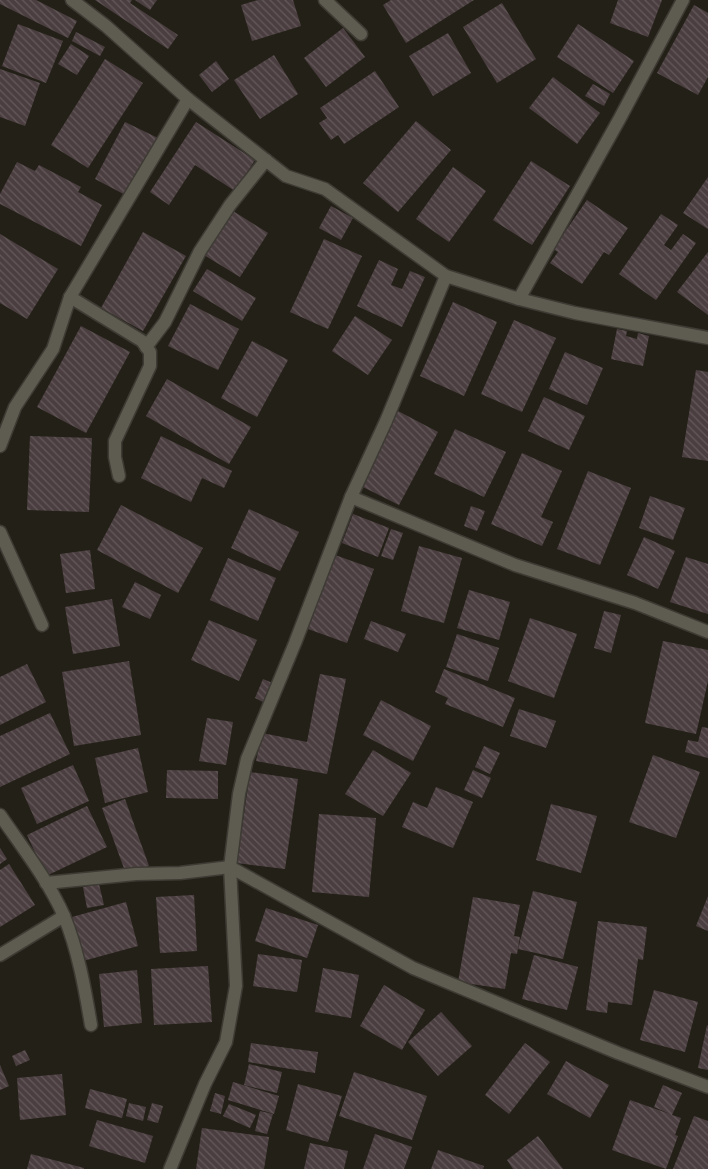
<svg xmlns="http://www.w3.org/2000/svg" width="708" height="1169" viewBox="0 0 708 1169" font-family="'IBM Plex Sans',sans-serif">
  <style>
    .building { fill: url(#building-back-hatch) }
    .lines { fill: none; stroke-linecap: round; stroke-linejoin: round }
    .street-casing { stroke: #3d3b34; stroke-width: 15 }
    .street { stroke: #5e5c50; stroke-width: 12 }
  </style>
  <defs>
    <pattern id="building-back-hatch" width="6" height="6" patternUnits="userSpaceOnUse" patternTransform="scale(1.25)"><rect width="6" height="6" fill="#4b3e41"/><path d="M-1 5l2 2M0 0l6 6M5-1l2 2" fill="none" stroke="#64595b"/></pattern>
  </defs>
  <rect width="100%" height="100%" fill="#232117"/>
  <g class="building">
    <path d="M0 0H36L77 21 68 38 0 4Z"/>
    <path d="M95 0H132L130 3 178 35 168 49Z"/>
    <path d="M135 0H157L150 10Z"/>
    <path d="M258 0H293L301 26 252 41 241 5Z"/>
    <path d="M391 0H474L406 43 383 5Z"/>
    <path d="M618 0H662L648 37 610 23Z"/>
    <path d="M502 3 536 59 497 83 463 27Z"/>
    <path d="M694 5 708 13V77L698 95 657 73Z"/>
    <path d="M18 24 63 41 46 83 2 66Z"/>
    <path d="M578 24 634 61 613 93 557 57Z"/>
    <path d="M343 28 365 57 326 87 304 58Z"/>
    <path d="M76 32 105 47 100 56 72 41Z"/>
    <path d="M448 33 471 73 433 96 409 56Z"/>
    <path d="M71 44 89 56 77 75 58 64Z"/>
    <path d="M274 55 298 94 260 119 234 80Z"/>
    <path d="M105 59 143 83 88 168 51 145Z"/>
    <path d="M216 61 229 79 212 92 199 75Z"/>
    <path d="M0 69 40 83 25 126 0 117Z"/>
    <path d="M375 71 399 107 344 144 338 135 331 140 319 123 327 118 320 108Z"/>
    <path d="M553 77 600 113 577 144 529 108Z"/>
    <path d="M593 84 610 94 604 106 585 96Z"/>
    <path d="M416 121 451 150 398 212 363 183Z"/>
    <path d="M125 122 158 138 133 199 95 179Z"/>
    <path d="M196 122 255 160 235 191 195 165 169 205 150 192Z"/>
    <path d="M531 161 570 186 532 245 493 220Z"/>
    <path d="M17 162 35 171 39 165 81 187 78 192 102 205 81 246 0 204V194Z"/>
    <path d="M453 167 486 191 449 242 416 219Z"/>
    <path d="M708 177V229L683 213Z"/>
    <path d="M587 200 628 228 609 255 604 252 582 284 550 263 558 252 553 249Z"/>
    <path d="M331 206 353 218 341 240 319 228Z"/>
    <path d="M233 211 268 233 240 277 204 255Z"/>
    <path d="M661 214 678 225 664 245 671 250 683 234 696 243 656 300 619 274Z"/>
    <path d="M143 232 186 256 143 331 101 308Z"/>
    <path d="M0 234 58 269 27 319 0 303Z"/>
    <path d="M324 239 362 256 328 329 290 312Z"/>
    <path d="M708 252V315L677 292Z"/>
    <path d="M379 260 398 269 391 285 402 289 410 271 425 277 402 327 357 306Z"/>
    <path d="M207 269 256 298 242 321 193 291Z"/>
    <path d="M453 302 497 322 464 396 420 376Z"/>
    <path d="M190 304 239 329 218 370 168 346Z"/>
    <path d="M355 316 392 340 368 375 332 351Z"/>
    <path d="M514 320 556 338 522 412 481 394Z"/>
    <path d="M81 326 130 352 86 433 37 407Z"/>
    <path d="M617 329 627 331 626 336 637 339 638 333 649 336 643 366 611 359Z"/>
    <path d="M252 341 288 360 257 417 221 398Z"/>
    <path d="M565 352 603 368 587 405 549 389Z"/>
    <path d="M696 370 708 372V461L682 457Z"/>
    <path d="M167 379 251 427 229 464 146 416Z"/>
    <path d="M544 397 585 416 569 450 528 431Z"/>
    <path d="M398 411 438 432 399 505 359 485Z"/>
    <path d="M455 429 506 452 484 497 434 474Z"/>
    <path d="M30 436 92 438 89 512 27 510Z"/>
    <path d="M161 436 232 471 224 488 202 478 191 502 141 478Z"/>
    <path d="M522 453 562 471 541 517 553 522 542 546 491 524Z"/>
    <path d="M588 471 631 488 600 565 557 549Z"/>
    <path d="M650 496 685 508 673 540 639 528Z"/>
    <path d="M121 505 203 548 178 593 97 550Z"/>
    <path d="M471 506 485 511 477 531 464 526Z"/>
    <path d="M249 509 299 532 280 571 231 548Z"/>
    <path d="M353 514 389 528 378 557 342 543Z"/>
    <path d="M391 529 403 533 393 560 381 556Z"/>
    <path d="M644 537 675 551 658 589 627 575Z"/>
    <path d="M419 546 462 558 444 623 401 611Z"/>
    <path d="M90 550 95 589 66 593 60 554Z"/>
    <path d="M335 555 374 569 347 643 308 629Z"/>
    <path d="M686 557 708 564V614L670 602Z"/>
    <path d="M228 558 276 578 258 621 210 600Z"/>
    <path d="M135 582 161 595 150 619 122 607Z"/>
    <path d="M469 590 510 602 499 640 457 628Z"/>
    <path d="M112 599 120 646 73 654 65 607Z"/>
    <path d="M604 611 621 615 611 653 594 648Z"/>
    <path d="M530 618 577 634 554 698 508 681Z"/>
    <path d="M209 620 257 640 239 681 191 660Z"/>
    <path d="M371 621 406 634 398 652 364 639Z"/>
    <path d="M457 634 499 648 488 681 446 667Z"/>
    <path d="M663 641 708 650V681L696 734 645 723Z"/>
    <path d="M129 661 141 735 74 746 62 672Z"/>
    <path d="M27 664 46 702 0 725V677Z"/>
    <path d="M444 669 515 698 503 727 445 704 448 698 435 692Z"/>
    <path d="M320 674 346 679 327 774 256 761 262 733 307 742Z"/>
    <path d="M263 679 275 684 267 704 255 698Z"/>
    <path d="M381 700 431 726 413 761 363 735Z"/>
    <path d="M519 709 556 721 546 748 510 736Z"/>
    <path d="M50 713 70 754 0 787V736Z"/>
    <path d="M207 718 233 722 226 765 199 761Z"/>
    <path d="M702 727 708 728V758L685 752 688 740 698 742Z"/>
    <path d="M484 746 500 753 490 774 475 767Z"/>
    <path d="M138 748 148 792 105 803 95 758Z"/>
    <path d="M373 750 411 773 383 816 345 794Z"/>
    <path d="M653 755 700 772 676 838 629 822Z"/>
    <path d="M73 765 89 801 37 824 21 788Z"/>
    <path d="M167 770 218 771V799L166 798Z"/>
    <path d="M473 770 491 778 482 798 464 790Z"/>
    <path d="M250 772 298 779 285 869 237 863Z"/>
    <path d="M436 787 473 802 453 848 402 827 413 802 427 808Z"/>
    <path d="M125 799 149 866 126 874 102 808Z"/>
    <path d="M551 804 597 816 581 873 536 860Z"/>
    <path d="M87 806 107 847 46 876 27 835Z"/>
    <path d="M319 814 376 818 369 897 312 892Z"/>
    <path d="M0 848 7 859 0 864Z"/>
    <path d="M9 864 35 905 0 927V870Z"/>
    <path d="M99 884 104 905 87 908 83 887Z"/>
    <path d="M533 891 577 902 563 959 518 949Z"/>
    <path d="M194 895 197 951 160 953 156 897Z"/>
    <path d="M708 896V931L696 926Z"/>
    <path d="M473 897 520 905 514 936 520 937 517 954 511 953 505 989 458 982Z"/>
    <path d="M126 902 138 946 83 961 72 917Z"/>
    <path d="M266 908 318 925 307 958 255 941Z"/>
    <path d="M598 921 647 927 643 960 638 959 632 1005 608 1002 607 1013 586 1010Z"/>
    <path d="M258 954 302 960 297 992 253 986Z"/>
    <path d="M534 955 578 967 567 1010 522 999Z"/>
    <path d="M208 966 212 1022 154 1025 151 969Z"/>
    <path d="M323 968 359 975 351 1018 315 1012Z"/>
    <path d="M137 970 142 1023 104 1027 99 974Z"/>
    <path d="M384 985 425 1010 402 1050 360 1026Z"/>
    <path d="M654 990 698 1002 685 1052 640 1040Z"/>
    <path d="M441 1012 472 1046 438 1076 408 1042Z"/>
    <path d="M707 1025 708 1026V1070L698 1068Z"/>
    <path d="M251 1043 318 1052 315 1073 248 1062Z"/>
    <path d="M525 1043 550 1062 509 1114 485 1095Z"/>
    <path d="M25 1050 30 1060 16 1066 12 1056Z"/>
    <path d="M566 1061 609 1085 590 1118 547 1094Z"/>
    <path d="M249 1064 282 1072 277 1093 244 1085Z"/>
    <path d="M0 1065 9 1086 0 1090Z"/>
    <path d="M354 1072 427 1096 412 1140 339 1116Z"/>
    <path d="M62 1074 66 1115 20 1120 17 1078Z"/>
    <path d="M233 1082 279 1096 274 1114 228 1100Z"/>
    <path d="M298 1084 342 1096 328 1142 286 1130Z"/>
    <path d="M663 1085 682 1093 672 1115 681 1118 675 1135 678 1136 666 1169 612 1150 630 1100 670 1114 654 1107Z"/>
    <path d="M90 1089 127 1099 122 1118 85 1108Z"/>
    <path d="M215 1093 225 1096 221 1114 210 1111Z"/>
    <path d="M129 1103 146 1107 143 1121 126 1116Z"/>
    <path d="M152 1103 163 1106 158 1123 147 1120Z"/>
    <path d="M229 1104 256 1115 250 1128 223 1116Z"/>
    <path d="M260 1111 273 1114 267 1134 255 1131Z"/>
    <path d="M694 1116 708 1121V1169H673Z"/>
    <path d="M97 1120 153 1136 145 1163 89 1146Z"/>
    <path d="M202 1128 269 1137 264 1169H196Z"/>
    <path d="M375 1134 412 1147 404 1169H363Z"/>
    <path d="M538 1136 563 1169H513L507 1160Z"/>
    <path d="M310 1143 348 1151 344 1169H304Z"/>
    <path d="M438 1150 484 1166 483 1169H431Z"/>
    <path d="M31 1154 84 1168V1169H27Z"/>
  </g>
  <g class="lines">
    <g class="street-casing">
      <g id="street">
        <path d="M72 0 106 26 188 99 286 176 325 189 446 276 519 299 575 313 708 338"/>
        <path d="M325 0 361 34"/>
        <path d="M70 297 142 341 150 352V366L115 441V457L119 476"/>
        <path d="M519 299 620 118 683 0"/>
        <path d="M146 347 165 322 200 251 230 205 266 160"/>
        <path d="M0 446 15 407 53 349 70 297 188 99"/>
        <path d="M351 497 515 565 635 603 708 632"/>
        <path d="M0 532 42 625"/>
        <path d="M0 815C22 847 48 880 64 916 78 950 85 989 91 1025"/>
        <path d="M46 883 136 874 180 873 230 867 413 968 618 1053 708 1087"/>
        <path d="M0 955 64 916"/>
        <path d="M170 1169 205 1084 226 1042 236 986 230 867 239 794 247 759 295 643 351 497 386 421 446 276"/>
      </g>
    </g>
    <use href="#street" class="street"/>
  </g>
</svg>
